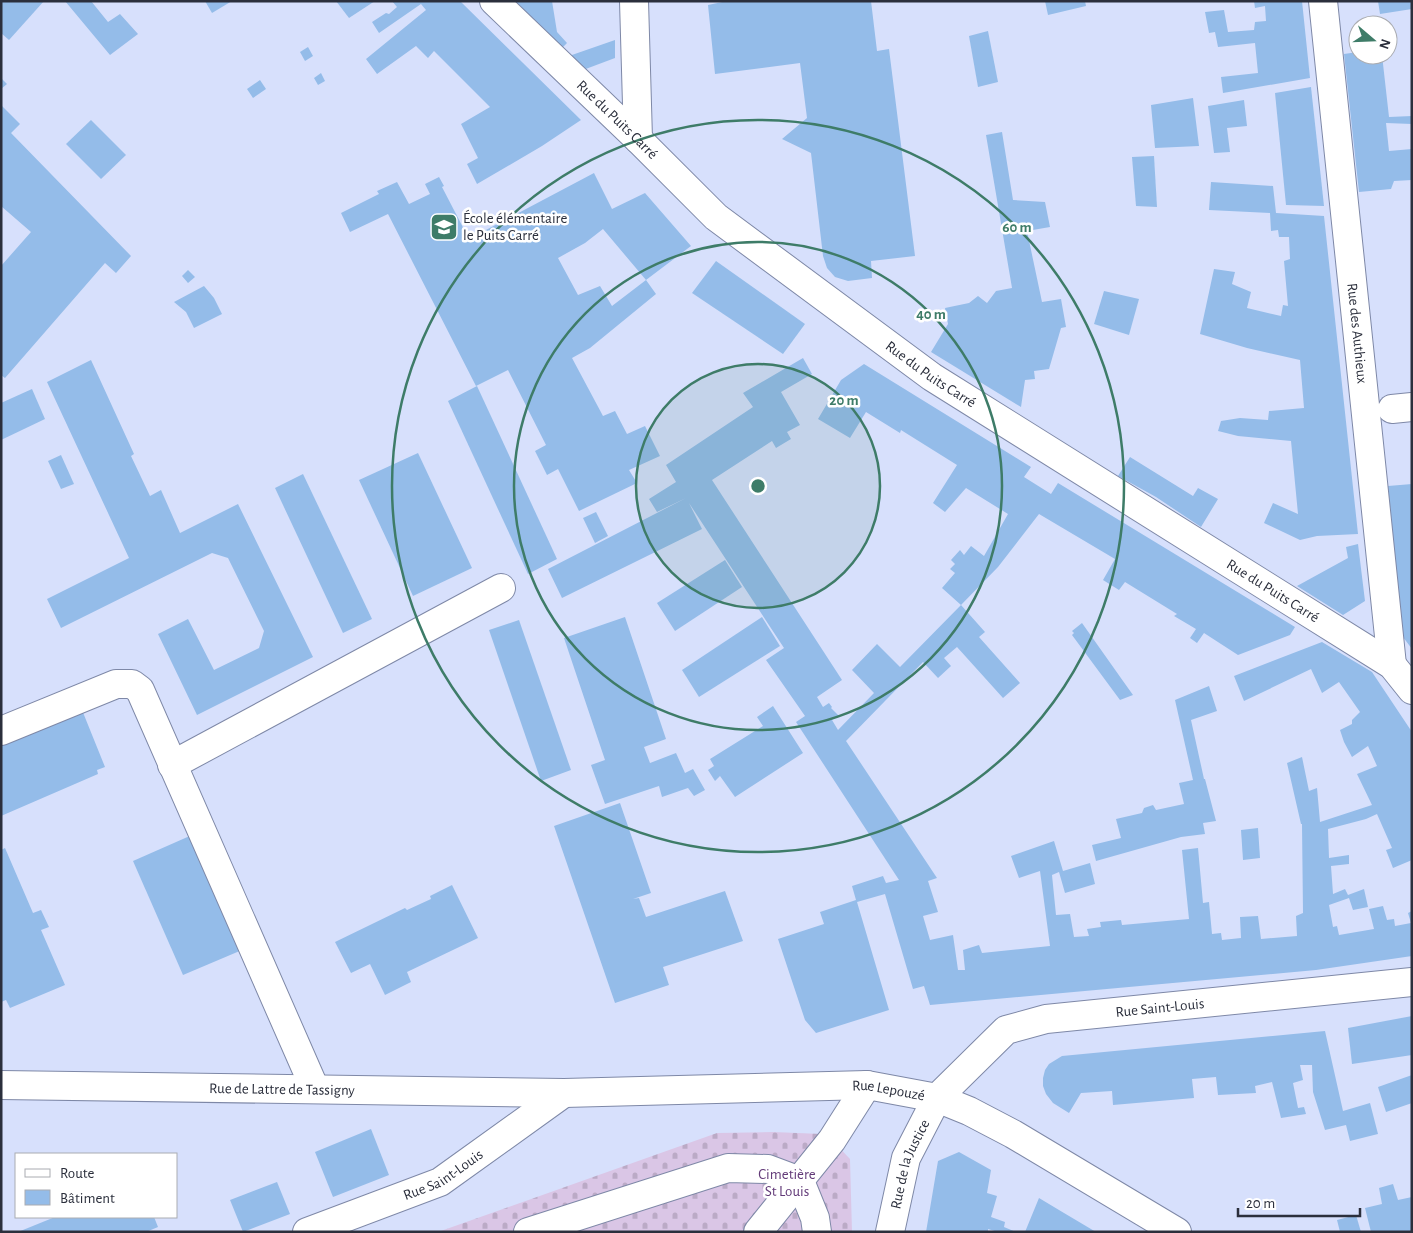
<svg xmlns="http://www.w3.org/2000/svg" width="1413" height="1233" viewBox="0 0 1413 1233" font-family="'Alegreya Sans',sans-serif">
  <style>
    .cemetery { fill: url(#cemetery-stones) }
    .building { fill: #94bce9; fill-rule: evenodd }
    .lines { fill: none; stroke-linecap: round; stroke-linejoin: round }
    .minor-casing { stroke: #7e88a7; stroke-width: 30 }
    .major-casing { stroke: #7e88a7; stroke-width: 30 }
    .minor { stroke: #fff; stroke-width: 28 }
    .major { stroke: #fff; stroke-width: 28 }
    .ring { fill: none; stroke: #3e7c68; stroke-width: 2.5 }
    .labels { text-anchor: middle; stroke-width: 5; stroke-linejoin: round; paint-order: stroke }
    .street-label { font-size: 15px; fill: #2b2f3c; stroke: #fff }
    .poi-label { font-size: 15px; fill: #2b2f3c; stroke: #fff; text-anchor: start }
    .park-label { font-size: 15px; fill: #623a78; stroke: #fff }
    .centre { fill: #3e7c68; stroke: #fff; stroke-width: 2.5 }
    .ring-label { font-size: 15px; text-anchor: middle; font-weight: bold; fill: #3e7c68; stroke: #fff; stroke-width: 5; stroke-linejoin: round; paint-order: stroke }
  </style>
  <defs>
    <pattern id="cemetery-stones" width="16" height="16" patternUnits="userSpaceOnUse" patternTransform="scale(1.25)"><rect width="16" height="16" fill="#dac6e6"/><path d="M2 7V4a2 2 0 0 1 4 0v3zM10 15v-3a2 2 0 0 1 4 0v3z" fill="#bbaac6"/></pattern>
  </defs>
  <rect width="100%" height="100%" fill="#d7e0fc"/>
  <path class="cemetery" d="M773 1132 822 1134 832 1140 850 1159 852 1232H438L717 1133Z"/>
  <g class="building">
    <path d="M1 1H44L9 40 1 33Z"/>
    <path d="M65 1H91L108 22 120 14 138 34 110 55Z"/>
    <path d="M205 1H232L212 13Z"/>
    <path d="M336 1H375L349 18Z"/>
    <path d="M392 1H460L581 120 542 146 477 184 467 164 478 158 461 124 490 107 434 51 428 58 416 46 377 74 366 59 426 10 421 4 379 33 372 22 386 13 389 14 397 7Z"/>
    <path d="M513 1H552L557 32 567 43 561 49Z"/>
    <path d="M727 1H871L877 51 889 49 915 256 871 261 872 278 848 281 835 277 827 268 823 256 811 153 782 139 807 118 800 63 715 74 708 5Z"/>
    <path d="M1045 1H1085L1086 6 1048 15Z"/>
    <path d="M1254 1H1302L1310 78 1223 93 1221 77 1258 73 1255 43 1218 47 1215 32 1209 33 1205 12 1224 10 1228 32 1254 30 1255 22 1266 21 1265 6 1255 8Z"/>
    <path d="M1378 1H1412V9L1380 14Z"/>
    <path d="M988 31 998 82 978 87 969 36Z"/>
    <path d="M615 40V58L583 70 569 56Z"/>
    <path d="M308 47 313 56 305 61 300 52Z"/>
    <path d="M1358 52V55H1382L1389 117 1412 116V124L1386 123 1389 151 1412 149V180L1394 181 1391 189 1359 192 1344 54Z"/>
    <path d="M321 73 325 81 318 85 314 78Z"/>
    <path d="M1 78 7 84 1 89Z"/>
    <path d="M260 80 266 89 253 98 247 89Z"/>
    <path d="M1311 87 1324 206 1286 205 1275 93Z"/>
    <path d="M1193 98 1199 146 1155 148 1151 105Z"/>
    <path d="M1244 100 1247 126 1227 128 1230 152 1214 153 1208 106Z"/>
    <path d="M1 105 20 124 11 133 131 256 116 273 105 263 5 378 1 375V266L31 232 1 206Z"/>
    <path d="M91 120 126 155 101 179 66 144Z"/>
    <path d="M1002 132 1013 200 1045 202 1050 227 1027 231 1042 302 1061 299 1066 327 1061 328 1049 369 1034 371 1035 379 1025 380 1021 407 931 352 948 324 945 308 969 303 978 296 987 303 996 291 1012 288 986 135Z"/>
    <path d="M1154 156 1157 207 1136 206 1132 157Z"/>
    <path d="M594 173 612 209 645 193 691 246 646 280 656 294 590 348 572 358 603 416 615 411 627 434 645 426 660 456 629 470 637 483 579 511 558 469 547 475 535 451 546 445 508 370 476 386 388 214 350 232 341 213 379 194 377 191 397 182 409 204 430 194 425 184 439 177 444 186 442 187 469 239ZM603 229 646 280 612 306 600 286 578 295 558 258 585 243Z"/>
    <path d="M1211 182 1273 186 1276 213 1324 216 1358 534 1317 536 1300 540 1264 523 1273 503 1298 514 1291 441 1238 436 1218 431 1221 421 1240 418 1268 420 1269 411 1304 408 1300 360 1247 348 1200 334 1214 269 1235 272 1232 284 1251 292 1247 308 1281 316 1283 305 1288 306 1284 261 1290 259 1289 237H1279L1278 230 1271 231 1270 213 1209 210Z"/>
    <path d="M716 261 805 324 783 354 692 293Z"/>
    <path d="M188 270 195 277 188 283 182 276Z"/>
    <path d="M204 286 214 298 222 314 194 328 186 312 174 302Z"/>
    <path d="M1104 291 1139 299 1129 335 1094 324Z"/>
    <path d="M803 358 812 374 781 392 800 425 787 432 791 439 776 448 772 441 712 480 842 680 817 697 823 707 829 703 832 707 831 708 839 716 832 720 838 730 874 693 852 670 877 644 900 667 961 605 985 632 979 637 1020 683 1003 698 957 647 944 658 951 666 938 678 923 662 846 741 937 878 928 881 938 912 923 916 930 940 953 935 958 970H965L963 950 979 945 982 953 1050 946 1040 871 1019 878 1011 856 1054 841 1063 871 1090 863 1095 884 1065 893 1059 872 1052 875 1056 915 1070 914 1074 937 1089 936 1087 929 1101 927 1100 922 1121 920 1122 925 1189 919 1182 850 1198 848 1203 903 1209 902 1212 934 1221 933 1222 940 1241 938 1240 917 1258 916 1261 939 1297 936 1296 916 1303 913 1302 824H1301L1287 763 1302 757 1309 791 1317 788 1320 822 1372 805 1357 774 1377 766 1368 746 1352 757 1344 742 1340 730 1352 724V720L1360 712 1339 682 1322 693 1311 669 1244 701 1234 676 1322 642 1372 672 1412 732V860L1393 868 1386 850 1392 848 1377 814 1366 819 1328 829 1329 858 1349 855V864L1331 866 1333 894 1345 889 1348 895 1364 889 1368 907 1353 910 1349 898 1329 905 1333 927 1337 926 1339 935 1374 929 1369 909 1383 906 1387 920 1394 919 1395 926 1411 923 1408 913 1412 911V956L1316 970 930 1005 924 986 913 989 885 894 857 902 889 1010 816 1033 805 1020 778 939 824 924 820 912 856 900 852 886 883 876 886 883 899 880 796 722 805 716 766 660 784 648 689 503 702 529 562 598 548 569 686 498 657 512 649 499 676 482 666 465 753 407 743 393Z"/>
    <path d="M91 360 134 454 131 456 150 496 161 490 180 533 238 504 313 657 197 715 158 634 188 619 214 670 259 648 264 631 228 558 212 553 61 628 47 599 129 558 47 382Z"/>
    <path d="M864 364 1031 467 1024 477 1051 494 1058 483 1295 627 1290 635 1238 655 1204 633 1197 643 1190 638 1196 629 1174 616 1177 614 1125 582 1119 590 1103 580 1115 559 1039 514 998 567 961 605 942 588 955 573 950 569 955 564 951 560 960 550 964 555 971 546 984 556 1008 514 966 488 945 512 933 503 957 465 901 430 900 433 866 412 850 438 818 419 841 380Z"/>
    <path d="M477 386 557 559 528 574 448 401Z"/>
    <path d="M32 389 45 419 1 440V403Z"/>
    <path d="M418 453 472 568 413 596 359 480Z"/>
    <path d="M61 455 74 484 61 489 48 461Z"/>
    <path d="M1130 457 1193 496 1198 488 1218 499 1201 527 1156 497 1118 476Z"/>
    <path d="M303 474 372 619 343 633 275 488Z"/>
    <path d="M1412 484V649L1403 637 1388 486Z"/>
    <path d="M596 512 608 536 595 543 583 518Z"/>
    <path d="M1358 544 1365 601 1343 615 1297 586 1348 558 1346 547Z"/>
    <path d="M725 560 742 587 675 631 657 603Z"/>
    <path d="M625 617 666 739 644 747 650 763 676 753 685 773 693 769 705 790 694 796 688 788 662 797 659 786 605 804 591 765 605 760 564 638Z"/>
    <path d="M762 617 780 646 699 697 682 670Z"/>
    <path d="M519 620 571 770 541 781 489 630Z"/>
    <path d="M1082 623 1123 681 1133 695 1120 700 1072 635 1074 633 1072 631Z"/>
    <path d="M1209 686 1217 711 1191 720 1204 779H1205L1216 821 1203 823 1205 834 1181 837 1096 861 1092 845 1121 838 1116 819 1142 813 1144 808 1153 805 1156 810 1184 804 1179 783 1193 780 1175 700Z"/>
    <path d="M773 706 803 753 735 797 720 776 715 781 708 770 714 766 710 759 763 726 757 717Z"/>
    <path d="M82 710 105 767 97 770 98 774 1 816V746Z"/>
    <path d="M620 803 651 893 633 899 639 898 646 917 725 891 743 941 663 967 669 985 615 1003 554 826Z"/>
    <path d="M1258 828 1260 858 1243 860 1241 830Z"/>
    <path d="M192 835 242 950 183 975 133 861Z"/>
    <path d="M5 848 33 913 41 910 49 927 41 930 65 985 10 1008 6 1000 1 1002V850Z"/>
    <path d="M452 885 478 938 407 972 411 982 385 995 370 964 351 973 335 942 405 908 407 910 431 899 430 896Z"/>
    <path d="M1412 1016V1055L1352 1064 1348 1028Z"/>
    <path d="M1325 1031 1343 1111 1370 1103 1378 1134 1350 1141 1346 1125 1325 1130 1313 1092 1312 1065H1300L1303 1080 1293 1083 1298 1108 1304 1107 1306 1114 1281 1118 1272 1082 1255 1086 1256 1093 1218 1095 1216 1077 1192 1079 1194 1098 1113 1105 1112 1091 1081 1093 1069 1113 1053 1103 1046 1094 1043 1086V1078L1045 1070 1049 1064 1062 1056Z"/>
    <path d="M1412 1075V1103L1386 1112 1378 1087Z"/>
    <path d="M371 1129 389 1175 333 1197 315 1152Z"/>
    <path d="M959 1152 991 1170 987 1193 997 1196 991 1217 1005 1222 1004 1227 1016 1232H998L988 1229V1232H926L938 1161Z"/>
    <path d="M277 1182 290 1214 243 1232 230 1200Z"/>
    <path d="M1393 1184 1398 1200 1412 1197V1232H1371L1365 1208 1382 1204 1379 1188Z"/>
    <path d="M1039 1198 1064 1213 1096 1232H1025Z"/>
    <path d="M1356 1215 1361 1232H1340L1337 1220Z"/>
    <path d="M55 1217H154L158 1227 146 1232H18Z"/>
  </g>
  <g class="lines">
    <g class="minor-casing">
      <g id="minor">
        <path id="s1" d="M494 1 638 139 716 217 932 377 1392 665 1412 690"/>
        <path d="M634 1 638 139"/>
        <path id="s2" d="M1323 1 1392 665"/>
        <path d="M1392 409 1412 407"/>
        <path d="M1 731 116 684H132L140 690 315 1089"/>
        <path d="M172 765 501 588"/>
        <path id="s3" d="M307 1232 440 1182 564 1093"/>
        <path d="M528 1232 728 1168 768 1169 800 1181 815 1218 817 1232"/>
        <path d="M758 1232 832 1140 867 1085"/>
        <path id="s4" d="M890 1232 906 1158 937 1098 1006 1030 1046 1019 1412 982"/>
      </g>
    </g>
    <g class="major-casing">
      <g id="major">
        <path id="s5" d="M1 1085 564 1093 867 1085 937 1098 969 1111 1013 1134 1177 1232"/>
      </g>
    </g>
    <use href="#minor" class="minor"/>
    <use href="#major" class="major"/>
  </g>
  <circle cx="758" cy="486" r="122" fill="#3e7c68" fill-opacity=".12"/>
  <g class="ring">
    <circle cx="758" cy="486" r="122"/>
    <circle cx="758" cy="486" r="244"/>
    <circle cx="758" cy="486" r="366"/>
  </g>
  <defs>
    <g id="school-square" transform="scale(1.4375)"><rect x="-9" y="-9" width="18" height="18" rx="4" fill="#3e7c68" stroke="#fff"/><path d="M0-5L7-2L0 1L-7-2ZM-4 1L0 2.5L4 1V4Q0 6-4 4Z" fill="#fff"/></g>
  </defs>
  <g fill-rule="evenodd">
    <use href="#school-square" x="444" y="227"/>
  </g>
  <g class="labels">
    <g class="street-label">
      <text dy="5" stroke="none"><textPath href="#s1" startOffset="171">Rue du Puits Carré</textPath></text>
      <text dy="5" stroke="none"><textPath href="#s2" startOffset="334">Rue des Authieux</textPath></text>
      <text dy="5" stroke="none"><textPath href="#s1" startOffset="576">Rue du Puits Carré</textPath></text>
      <text dy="5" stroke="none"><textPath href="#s1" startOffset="981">Rue du Puits Carré</textPath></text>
      <text dy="5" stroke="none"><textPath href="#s4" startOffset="396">Rue Saint-Louis</textPath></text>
      <text dy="5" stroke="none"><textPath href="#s5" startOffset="281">Rue de Lattre de Tassigny</textPath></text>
      <text dy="5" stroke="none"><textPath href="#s5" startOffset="888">Rue Lepouzé</textPath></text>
      <text dy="5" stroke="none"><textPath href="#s4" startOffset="71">Rue de la Justice</textPath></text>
      <text dy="5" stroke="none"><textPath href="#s3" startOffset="148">Rue Saint-Louis</textPath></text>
    </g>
    <g class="poi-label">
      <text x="463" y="223">École élémentaire<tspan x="463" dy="17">le Puits Carré</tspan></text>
    </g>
    <g class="park-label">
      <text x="787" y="1179">Cimetière<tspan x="787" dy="17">St Louis</tspan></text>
    </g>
  </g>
  <circle cx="758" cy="486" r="8" class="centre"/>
  <g class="ring-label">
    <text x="1017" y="232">60 m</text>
    <text x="931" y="319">40 m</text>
    <text x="844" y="405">20 m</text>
  </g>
  <rect width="1413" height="1233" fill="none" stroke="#2b2f3c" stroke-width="5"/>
  <rect x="15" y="1153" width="162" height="65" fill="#ffffff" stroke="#aaacb1"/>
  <rect x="25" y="1169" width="25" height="8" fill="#ffffff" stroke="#aaacb1"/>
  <text x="60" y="1178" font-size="15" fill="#2b2f3c">Route</text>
  <rect x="25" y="1190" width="25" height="15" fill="#94bce9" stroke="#aaacb1"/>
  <text x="60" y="1203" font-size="15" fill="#2b2f3c">Bâtiment</text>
  <g transform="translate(1373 40) rotate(109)"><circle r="24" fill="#ffffff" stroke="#aaacb1"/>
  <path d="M0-4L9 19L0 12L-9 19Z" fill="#3e7c68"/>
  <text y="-8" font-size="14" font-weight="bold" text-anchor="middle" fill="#2b2f3c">N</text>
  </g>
  <path d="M1238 1208v8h122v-8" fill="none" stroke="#2b2f3c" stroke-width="2.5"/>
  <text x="1246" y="1208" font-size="15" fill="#2b2f3c" stroke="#ffffff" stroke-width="4" paint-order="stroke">20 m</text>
</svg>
